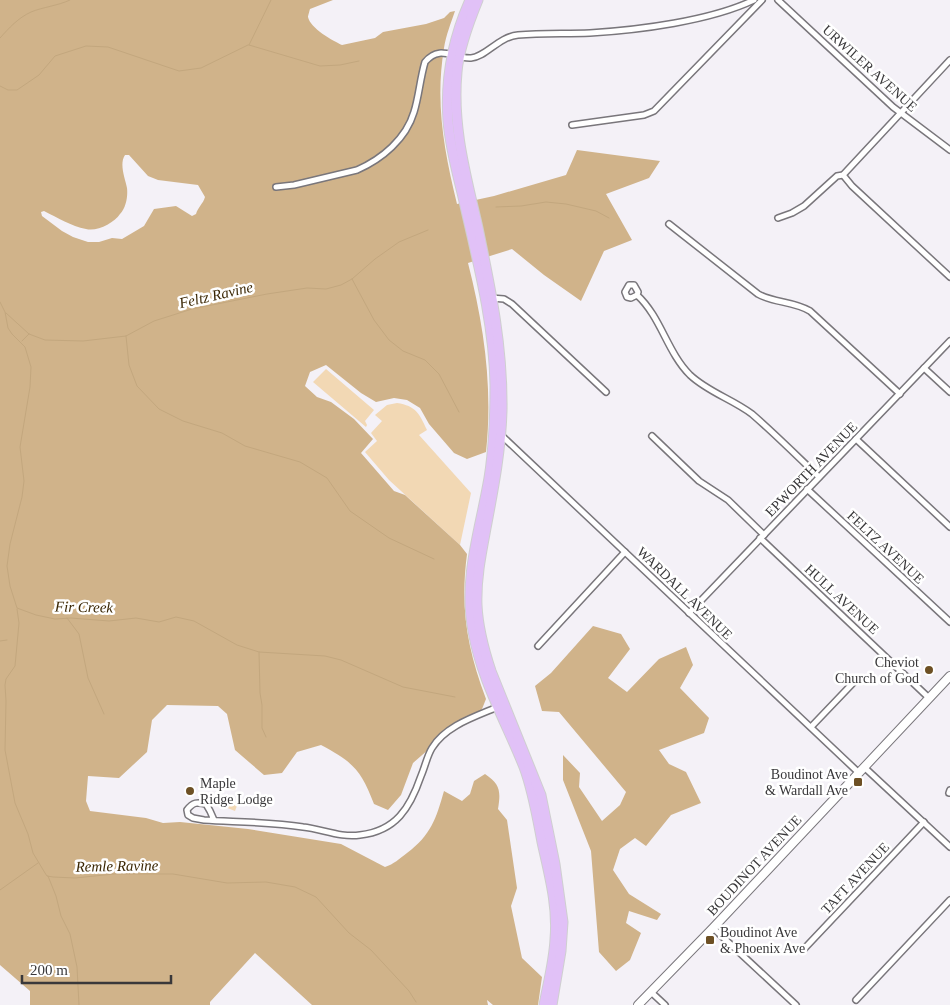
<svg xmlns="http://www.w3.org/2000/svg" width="950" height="1005" viewBox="0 0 950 1005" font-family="'Times New Roman',serif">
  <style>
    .green { fill: #f2d8b4 }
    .forest { fill: #d0b38a; fill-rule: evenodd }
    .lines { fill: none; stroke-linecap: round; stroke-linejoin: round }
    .stream { stroke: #c3a77e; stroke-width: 1 }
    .street-casing { stroke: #79767b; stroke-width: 8 }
    .secondary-casing { stroke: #79767b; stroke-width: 10 }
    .primary-casing { stroke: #cfcfd0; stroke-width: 11 }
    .street { stroke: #fff; stroke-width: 5 }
    .secondary { stroke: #fff; stroke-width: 8 }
    .primary { stroke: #e1c1f7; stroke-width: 9 }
    .poi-dot { fill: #6d5024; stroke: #fff; stroke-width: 2 }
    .labels { text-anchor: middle; stroke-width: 5; stroke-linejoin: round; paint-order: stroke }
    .street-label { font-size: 14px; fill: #39383a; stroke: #fff }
    .poi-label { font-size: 14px; fill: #39383a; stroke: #fff; text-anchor: end }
    .water-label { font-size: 15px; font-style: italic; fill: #3a2603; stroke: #fff }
  </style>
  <rect width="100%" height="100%" fill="#f4f1f7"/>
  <g class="green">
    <path d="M326 369 374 410 365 421 367 425 366 427 313 382Z"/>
    <path d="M397 403C416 406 419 413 427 430L419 435 471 493 460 545 389 480 365 452 377 441 371 433 382 421 375 415 387 405Z"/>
    <path d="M217 798 238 803 235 811 215 803Z"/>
  </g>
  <g class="forest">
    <path d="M0 0H333L310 9C310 9 308 16 308 17 310 28 333 41 342 45L375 38 383 32 426 24 444 18 450 12 455 11C451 23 446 35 444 48 435 103 444 150 457 204L494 196 566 175 577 150 660 161 649 178 606 194 632 240 604 251 581 301 544 275 512 249 468 263C484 326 493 387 486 452L467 459 454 453 429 424 420 408 407 400 394 398 376 402 361 393 326 365 310 372 305 386 317 397 331 402 354 419 373 439 361 453 394 491 405 495 460 545 467 554C460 608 467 648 486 699L482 709 470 719 454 727 413 763 401 795 388 810 374 804C361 770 353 762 321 745L297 752 282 773 264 775 235 750 227 714 218 706 167 705 152 720 147 752 119 778 88 776 86 801 90 811 146 818 163 823 180 822 248 829 341 844 385 867C394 864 399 859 407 853 431 835 436 819 444 791L462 801 470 794 474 781 485 774C500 784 501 791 498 809L507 820 517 888 511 906 522 958 542 977 538 1005H493L487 1000 488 1005H312L255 953 210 1002V1005H30V991L0 965ZM125 155H129L148 176 158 180 198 185 205 197C203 204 198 207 196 214L192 216 176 206 154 209 144 226 122 239 112 238 99 242H88L73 237 62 231 42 216 41 212 44 211C58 218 71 226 86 229 97 232 114 223 120 214 126 208 128 196 127 188 125 178 119 164 125 155Z"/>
    <path d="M593 626 621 634 630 649 608 678 627 692 659 659 686 647 693 665 680 688 709 718 704 733 659 750 669 764 686 772 701 803 671 815 646 846 635 838 620 849 613 870 629 894 661 914 657 920 629 911 626 923 641 933 630 960 616 971 599 952 591 851 563 780V755L580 773 579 787 602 821 620 805 626 792 559 712 542 711 535 686 551 673Z"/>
  </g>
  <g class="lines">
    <g class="stream">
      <path d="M0 38C9 28 18 18 31 12 43 7 57 6 70 0"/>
      <path d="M249 45 320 66 340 65 359 61"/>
      <path d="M249 45 271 0"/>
      <path d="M0 86 8 90H17L39 75 55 56 86 46 108 47 179 71 201 68 248 45"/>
      <path d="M496 207 521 206 546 202 566 204 596 211 609 218"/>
      <path d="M352 279 374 320 389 340 403 351 425 360 439 374 459 412"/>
      <path d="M0 302 5 312 8 328 12 334 25 347 31 367 30 387 20 447 24 481 22 497 10 544 7 566 10 586 17 608 36 615 55 619 71 618 109 621 136 618 159 622 176 617 194 621 237 645 259 652 325 656 341 660 403 687 455 697"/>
      <path d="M6 313 29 334 45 340 83 341 126 336 154 321 192 309 267 294 307 288 326 289 341 285 352 279 375 259 399 242 428 230"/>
      <path d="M126 336 129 365 137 386 159 409 183 421 222 433 245 446 300 462 327 478 350 511 389 538 434 559"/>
      <path d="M22 341 29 334"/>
      <path d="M17 609 19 623 15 666 6 679 5 685 6 701 5 750 15 803 28 834 33 853 45 873 47 876 53 877 75 878 114 874H173L227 883 266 882 295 887 316 897 349 933 371 950 409 991 416 1002"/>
      <path d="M67 618 79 634 88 678 104 714"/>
      <path d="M0 641 7 640"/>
      <path d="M259 652 260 693 262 705V728L266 737"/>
      <path d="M48 876 56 896 61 916 70 934 77 967 79 1005"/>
      <path d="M0 890 38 863"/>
    </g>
    <g class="street-casing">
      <g id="street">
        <path d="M778 0 893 107 950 150"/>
        <path d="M572 125 644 115 654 111 762 0"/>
        <path d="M843 175 852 186 950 277"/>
        <path d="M276 187 294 185 357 170C382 159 406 139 414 112 419 96 420 79 425 62 440 44 453 59 471 58 486 57 498 37 518 35 542 33 566 34 590 33 639 30 710 21 754 0"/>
        <path d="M778 218 792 213 804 206 837 176 843 175 950 60"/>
        <path d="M669 224 758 294C774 303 793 301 810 311L900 394"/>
        <path d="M637 295 631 298 627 297 625 292 629 285H634L638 292 637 295C661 317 667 352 690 375 708 392 732 399 752 414 775 434 797 456 819 477"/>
        <path d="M491 298 504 299 512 304 606 392"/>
        <path d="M924 368 950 392"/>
        <path d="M501 435 859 773"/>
        <path d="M652 436 699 481 728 500 764 535"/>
        <path d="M856 439 950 527"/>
        <path d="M807 489 950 622"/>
        <path d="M760 538 929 698"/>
        <path d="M689 613 950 341"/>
        <path d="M538 646 625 552"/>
        <path d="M811 727 854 682"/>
        <path d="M864 767 950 847"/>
        <path d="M949 793 950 790"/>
        <path d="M214 820 210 811 206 804C197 802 193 802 187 810L188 815 193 818 204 820C237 822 271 822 303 827 322 829 341 838 360 835 396 831 410 808 421 776 425 767 427 756 432 748 446 725 477 716 500 706"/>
        <path d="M713 928 796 1005"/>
        <path d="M803 950 924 822"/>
        <path d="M651 992 665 1005"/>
        <path d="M856 1000 950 900"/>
      </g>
    </g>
    <g class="secondary-casing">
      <path id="secondary" d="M638 1005 713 928 950 676"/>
    </g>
    <g class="primary-casing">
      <g id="primary">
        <path d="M470 0C453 38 445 79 448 121 450 147 457 172 463 197 477 259 494 322 495 385 495 416 494 447 489 478 480 531 463 577 473 631 481 679 506 722 524 767 533 791 537 816 542 842 549 874 558 906 555 939 554 961 548 983 544 1005"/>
        <path d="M478 0C469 22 459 48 457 72 452 127 466 175 478 228 491 290 503 347 502 411 501 449 494 486 487 523 482 550 476 577 477 605 478 627 484 650 491 671L541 795 555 864 563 922 561 951 552 1005"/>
      </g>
    </g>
    <use href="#street" class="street"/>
    <use href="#secondary" class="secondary"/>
    <use href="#primary" class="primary"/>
  </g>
  <g class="poi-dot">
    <circle cx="929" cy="670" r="5"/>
    <rect x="853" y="777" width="10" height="10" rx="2.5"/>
    <circle cx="190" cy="791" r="5"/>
    <rect x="705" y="935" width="10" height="10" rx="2.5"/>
  </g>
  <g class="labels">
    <g class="street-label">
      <text transform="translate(870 68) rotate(42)" y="5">URWILER AVENUE</text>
      <text transform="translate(811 469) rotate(-46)" y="5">EPWORTH AVENUE</text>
      <text transform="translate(886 547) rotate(43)" y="5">FELTZ AVENUE</text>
      <text transform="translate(685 593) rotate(44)" y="5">WARDALL AVENUE</text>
      <text transform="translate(842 599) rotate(43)" y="5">HULL AVENUE</text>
      <text transform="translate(754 865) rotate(-47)" y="5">BOUDINOT AVENUE</text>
      <text transform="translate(855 878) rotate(-47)" y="5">TAFT AVENUE</text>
    </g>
    <g class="poi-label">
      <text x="919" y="667">Cheviot<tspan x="919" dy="16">Church of God</tspan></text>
      <text x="848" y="779">Boudinot Ave<tspan x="848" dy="16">&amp; Wardall Ave</tspan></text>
      <text x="200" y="788" text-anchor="start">Maple<tspan x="200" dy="16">Ridge Lodge</tspan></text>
      <text x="720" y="937" text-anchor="start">Boudinot Ave<tspan x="720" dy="16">&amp; Phoenix Ave</tspan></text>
    </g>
    <g class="water-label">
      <text transform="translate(216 295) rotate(-13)" y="5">Feltz Ravine</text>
      <text transform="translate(84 607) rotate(1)" y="5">Fir Creek</text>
      <text transform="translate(117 866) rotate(-1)" y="5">Remle Ravine</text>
    </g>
  </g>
  <path d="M22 975v8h149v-8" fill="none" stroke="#39383a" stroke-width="2.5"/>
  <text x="30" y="975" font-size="15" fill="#39383a" stroke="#ffffff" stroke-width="4" paint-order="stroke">200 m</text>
</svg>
